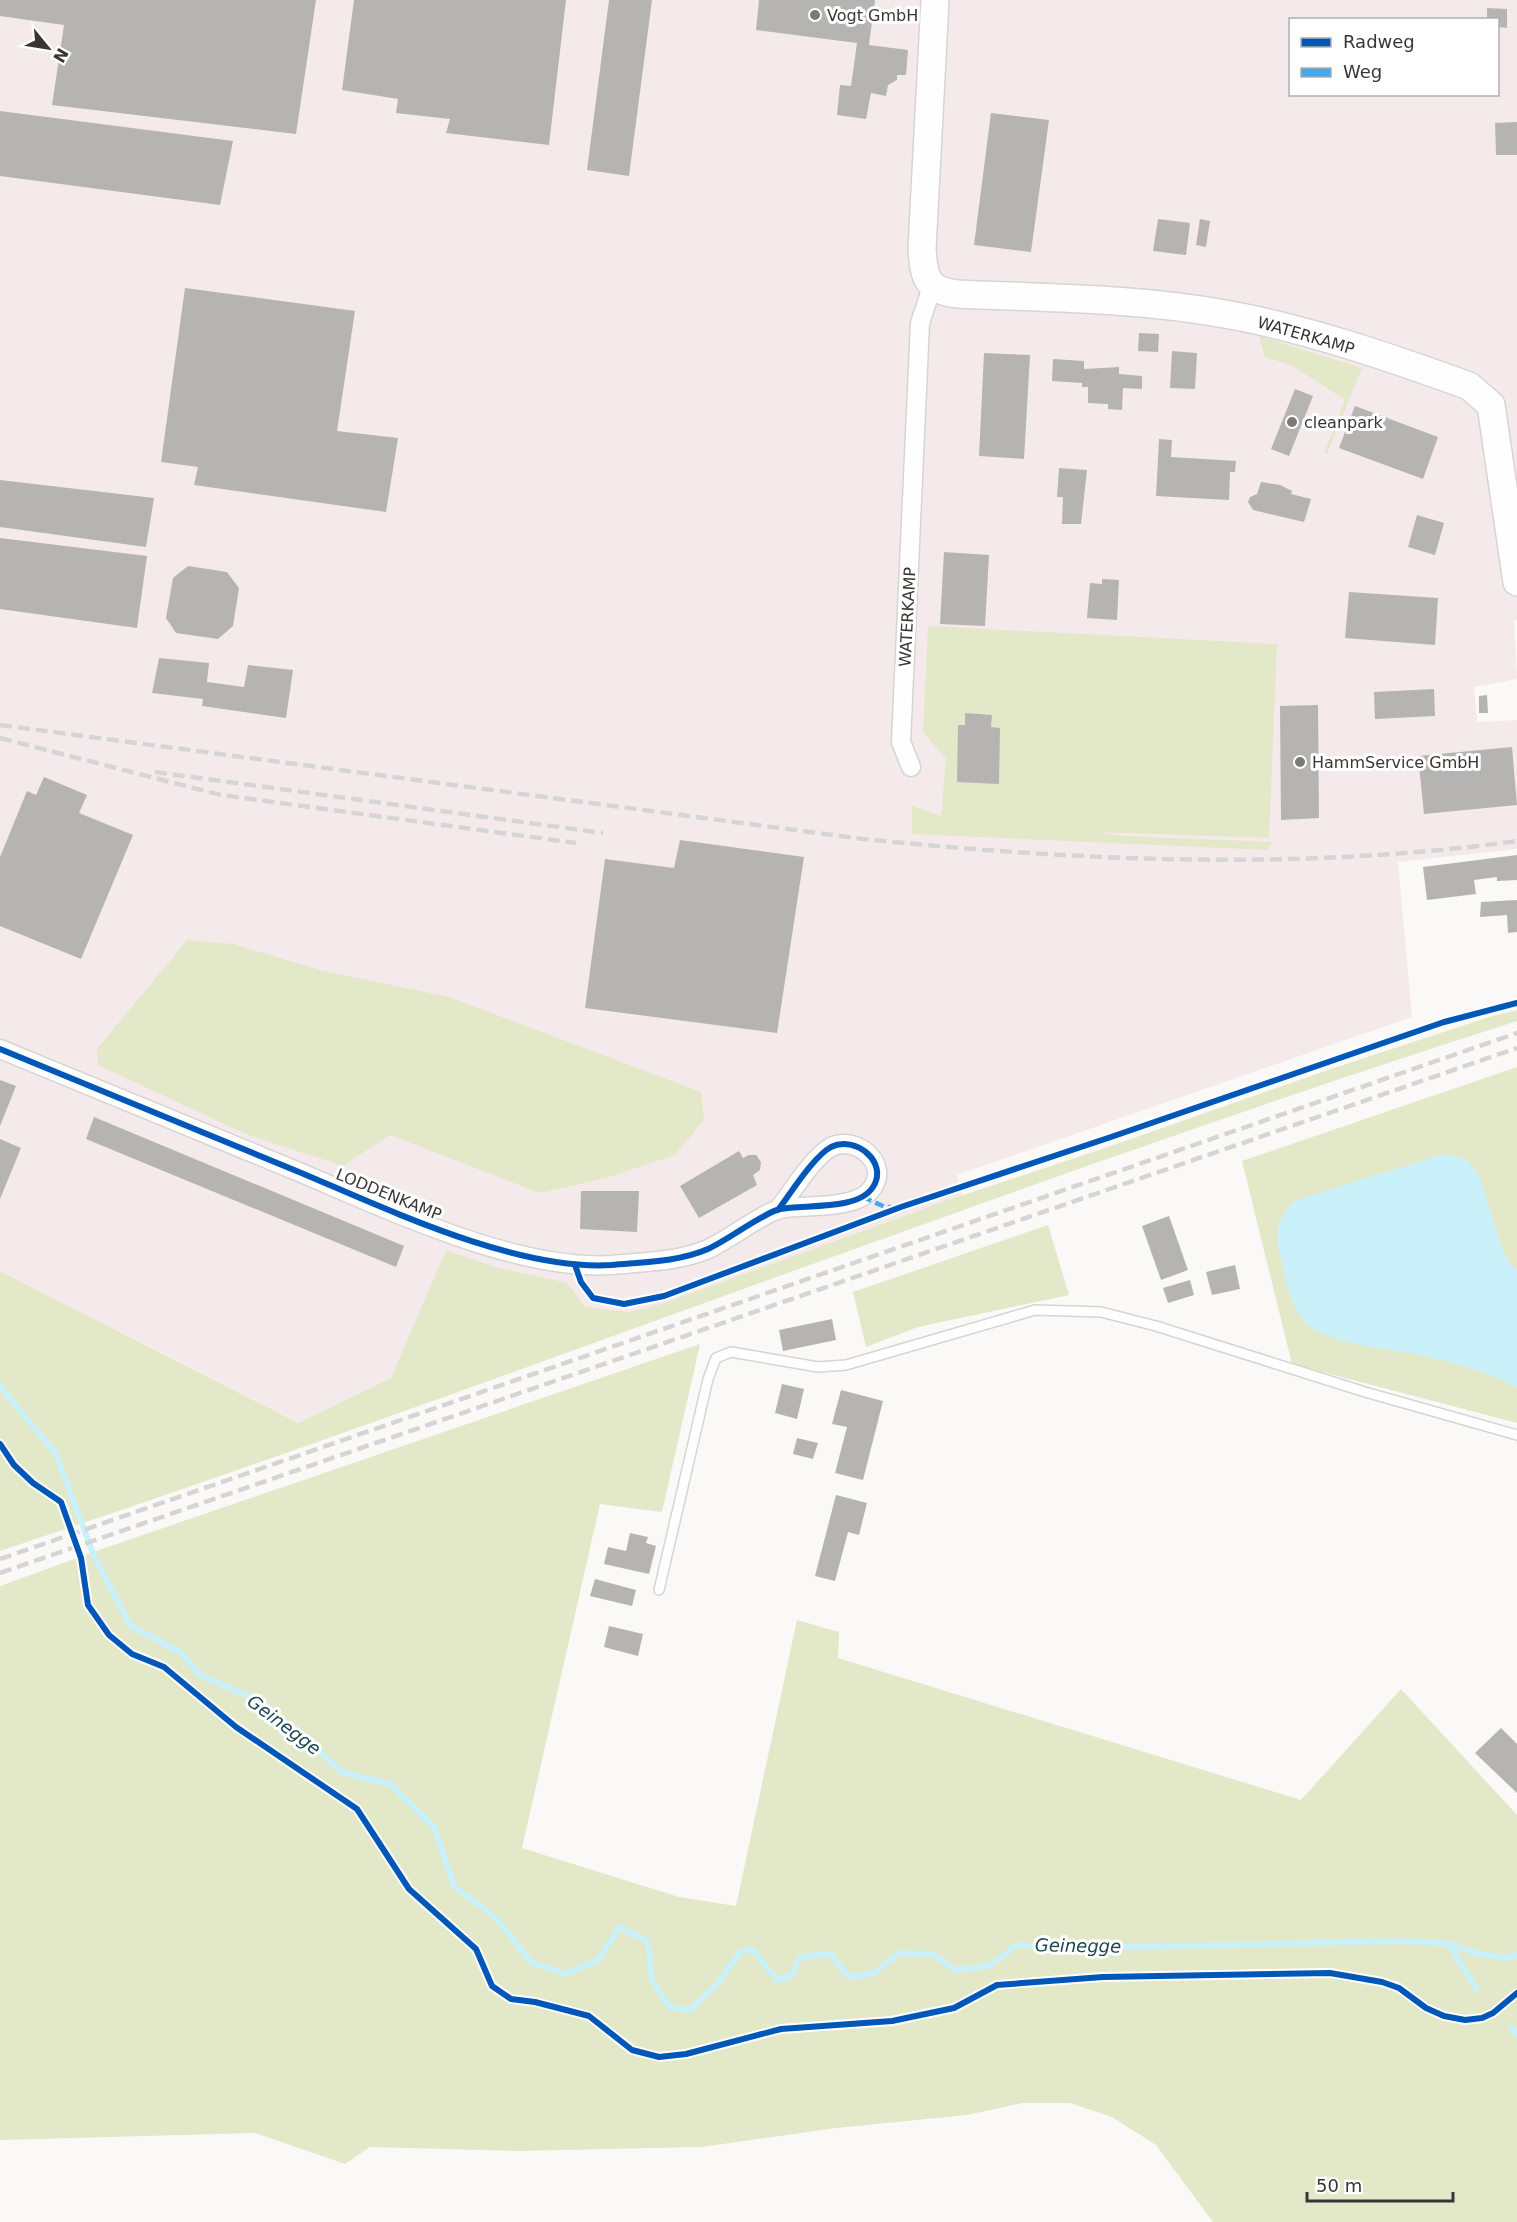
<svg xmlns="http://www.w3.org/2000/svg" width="1517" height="2222" viewBox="0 0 1517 2222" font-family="'DejaVu Sans',sans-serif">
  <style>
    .industrial { fill: #f4eaeb; fill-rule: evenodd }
    .green { fill: #e3e8c8 }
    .water { fill: #caf0f9 }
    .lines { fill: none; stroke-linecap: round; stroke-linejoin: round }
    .stream { stroke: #caf0f9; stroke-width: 6 }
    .building { fill: #b6b4b2 }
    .lane-casing { stroke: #d6d5d3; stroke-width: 12 }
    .street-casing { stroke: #d6d5d3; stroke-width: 21 }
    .secondary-casing { stroke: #d6d5d3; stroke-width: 30 }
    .lane { stroke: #fefefe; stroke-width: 9 }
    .street { stroke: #fefefe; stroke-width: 18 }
    .secondary { stroke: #fefefe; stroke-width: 27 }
    .rail { stroke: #d6d5d5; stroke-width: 4.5; stroke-dasharray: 12 6; stroke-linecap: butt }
    .quiet { stroke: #3fa9f5; stroke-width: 4.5; stroke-dasharray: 9 4.5; stroke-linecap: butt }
    .cycleway-casing { stroke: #fff; stroke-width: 10 }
    .cycleway { stroke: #0057b8; stroke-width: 6 }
    .poi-dot { fill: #7c7a78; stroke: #fff; stroke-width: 2 }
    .labels { text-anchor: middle; stroke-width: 6; stroke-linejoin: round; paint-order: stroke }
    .poi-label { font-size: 16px; fill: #373634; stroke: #fff; text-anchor: start }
    .street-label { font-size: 16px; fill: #373634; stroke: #fff }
    .water-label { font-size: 18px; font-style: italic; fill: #1c4953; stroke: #fff }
  </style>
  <rect width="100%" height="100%" fill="#fbf9f7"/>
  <path class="industrial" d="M0 0H1517V620L1514 621 1517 679 1474 687 1477 722 1517 720V849L1398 862 1412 1017 957 1175 966 1209 328 1437 0 1271ZM1290 20H1498V94H1290Z"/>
  <g class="green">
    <path d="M1259 336 1362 368 1327 454 1324 453 1345 400 1293 366 1265 357Z"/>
    <path d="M928 626 1277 644 1269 838 1096 832 1124 836 1272 842 1268 850 912 834V806L941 816 946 759 923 732Z"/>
    <path d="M187 940 233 944 324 971 449 997 701 1092 704 1120 675 1155 609 1177 540 1193 390 1135 343 1166 246 1134 98 1065 97 1049Z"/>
    <path d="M1517 1010V1021C1007 1184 508 1382 0 1551V1271L299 1423 391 1378 446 1250 494 1267 567 1283 585 1307 628 1312 662 1304 948 1200 1105 1148 1331 1069 1489 1017Z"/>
    <path d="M1517 1067V1423L1292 1364 1242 1161Z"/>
    <path d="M1048 1225 1069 1295 918 1327 866 1347 853 1292Z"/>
    <path d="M700 1344 662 1512 600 1504 522 1848 679 1897 736 1906 797 1620 839 1632 838 1658 1301 1800 1401 1689 1517 1815V2222H1213L1156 2145 1112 2117 1070 2103H1023L967 2115 836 2128 701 2147 517 2151 370 2147 345 2164 255 2133 0 2140V1586L102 1549Z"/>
  </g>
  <path class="water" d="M1443 1154 1466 1159 1480 1177 1503 1253 1517 1271V1388C1484 1369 1446 1361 1409 1353 1380 1347 1327 1344 1305 1322 1291 1307 1286 1282 1282 1263 1275 1236 1274 1222 1294 1201Z"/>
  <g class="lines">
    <g class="stream">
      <path d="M0 1386 56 1454 94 1556 130 1625 181 1653 200 1675 248 1696 309 1740 341 1772 390 1784 434 1827 454 1886 498 1920 531 1962 566 1974 598 1960 620 1927 648 1942 652 1980 669 2007 690 2010 718 1983 741 1951 753 1950 777 1980 791 1976 800 1957 830 1954 849 1977 872 1974 899 1953 932 1954 955 1970 989 1966 1017 1945 1083 1948 1405 1941 1449 1944 1479 1954 1512 1958 1517 1953"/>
      <path d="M1449 1945 1476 1988"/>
      <path d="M1512 2027 1517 2035"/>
    </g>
  </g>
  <g class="building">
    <path d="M0 0H316L296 134 52 105 64 25 0 16Z"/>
    <path d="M354 0H566L549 145 446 133 450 119 396 113 398 99 342 90Z"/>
    <path d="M609 0H652L629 176 587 170Z"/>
    <path d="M759 0H875L869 45 908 50 906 75H897V80L888 85 886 96 871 93 866 119 837 115 840 85 851 86 857 43 756 30Z"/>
    <path d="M1487 8 1507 9V28L1498 27V20H1487Z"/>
    <path d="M0 111 233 141 220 205 0 176Z"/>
    <path d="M991 113 1049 120 1031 252 974 245Z"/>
    <path d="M1517 122V155H1496L1495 123Z"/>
    <path d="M1158 219 1190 223 1186 255 1153 251Z"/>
    <path d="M1200 219 1210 221 1206 247 1196 245Z"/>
    <path d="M185 288 355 311 337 431 398 438 386 512 194 485 198 467 161 462Z"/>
    <path d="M1139 333 1159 334 1158 352 1138 351Z"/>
    <path d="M1172 351 1197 353 1195 389 1170 388Z"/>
    <path d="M984 353 1030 355 1024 459 979 456Z"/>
    <path d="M1053 359 1084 361V369L1119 367V374L1142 376V389L1123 388 1122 410 1108 409V404L1088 403V387H1082V383L1052 381Z"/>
    <path d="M1295 389 1313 396 1289 456 1271 449Z"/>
    <path d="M1355 406 1438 437 1423 479 1339 448Z"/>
    <path d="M1159 439 1172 440 1171 457 1236 461 1235 472H1230L1229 500 1156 496Z"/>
    <path d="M1059 468 1087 470 1081 524H1062L1063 497H1057Z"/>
    <path d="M0 480 154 498 146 547 0 527Z"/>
    <path d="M1261 482 1280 485 1292 491 1291 494 1311 499 1304 522 1253 510 1248 502 1250 497 1257 494Z"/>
    <path d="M1417 515 1444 523 1435 555 1408 547Z"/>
    <path d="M0 538 147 556 137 628 0 609Z"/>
    <path d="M944 552 989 555 985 626 940 624Z"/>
    <path d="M188 566 227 572 239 588 233 626 218 639 176 633 166 618 173 578Z"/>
    <path d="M1102 579 1119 580 1117 620 1087 618 1090 583 1102 584Z"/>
    <path d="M1349 592 1438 598 1435 645 1345 638Z"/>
    <path d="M159 658 209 663 207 682 244 687 248 665 293 670 286 718 202 706 203 699 152 693Z"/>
    <path d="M1434 689 1435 716 1375 719 1374 692Z"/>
    <path d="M1487 695 1488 713H1479V696Z"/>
    <path d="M1318 705 1319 818 1281 820 1280 706Z"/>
    <path d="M965 713 992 715 991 727 1000 728 999 784 957 782 958 725H965Z"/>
    <path d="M1512 747 1517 805 1424 814 1418 756Z"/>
    <path d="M44 777 87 795 79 813 133 835 81 959 0 926V857L27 791 36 795Z"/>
    <path d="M680 840 804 857 777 1033 585 1008 605 859 674 868Z"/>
    <path d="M1517 855V880L1497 881V877L1474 880 1476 894 1427 900 1423 867Z"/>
    <path d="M1517 900V932L1508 933 1507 915 1480 917 1481 902Z"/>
    <path d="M0 1080 16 1086 0 1126Z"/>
    <path d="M94 1117 404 1246 396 1267 86 1139Z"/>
    <path d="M0 1139 21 1148 0 1199Z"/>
    <path d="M739 1151 743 1158 749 1155H756L761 1162 760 1170 753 1175 757 1185 699 1218 680 1186Z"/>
    <path d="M581 1191H639L637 1232 580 1229Z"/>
    <path d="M1169 1216 1188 1270 1161 1280 1142 1226Z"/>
    <path d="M1235 1265 1240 1289 1212 1295 1206 1272Z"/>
    <path d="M1190 1280 1194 1295 1168 1303 1163 1288Z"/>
    <path d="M832 1319 836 1340 783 1351 779 1330Z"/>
    <path d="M782 1384 804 1389 797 1419 775 1413Z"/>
    <path d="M841 1390 883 1401 863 1480 835 1473 847 1427 832 1424Z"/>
    <path d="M797 1438 818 1443 813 1459 793 1454Z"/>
    <path d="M836 1495 867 1503 859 1535 848 1532 835 1581 815 1576Z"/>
    <path d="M630 1533 648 1537 646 1543 656 1546 649 1574 604 1564 608 1547 626 1551Z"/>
    <path d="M595 1579 636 1590 632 1606 590 1596Z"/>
    <path d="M609 1626 643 1634 638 1656 604 1647Z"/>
    <path d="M1501 1728 1517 1744V1793L1475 1753Z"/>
  </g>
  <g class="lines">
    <g class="lane-casing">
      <path id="lane" d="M659 1590 708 1379 716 1358 731 1352 818 1367 846 1365 1035 1310 1101 1312 1156 1326 1365 1392 1517 1435"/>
    </g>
    <g class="street-casing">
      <g id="street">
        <path d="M911 767 901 742 920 323 932 287"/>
        <path d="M0 1049C99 1090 199 1131 299 1172 387 1209 516 1271 611 1265 643 1262 678 1262 708 1249 728 1240 763 1213 780 1209 804 1204 858 1211 873 1187 889 1162 855 1135 831 1147 813 1157 791 1193 778 1210"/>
      </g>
    </g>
    <g class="secondary-casing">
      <path id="secondary" d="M935 0 922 249C924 278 927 291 958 294 1047 298 1137 298 1225 314 1305 328 1392 358 1469 386L1491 405 1517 582"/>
    </g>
    <use href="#lane" class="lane"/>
    <use href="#street" class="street"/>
    <use href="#secondary" class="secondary"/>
    <g class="rail">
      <path d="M0 725 863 839C1080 861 1300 871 1517 841"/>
      <path d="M0 738 221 795 576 843"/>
      <path d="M155 772 603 833"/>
      <path d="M0 1559 1517 1033"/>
      <path d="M0 1573 1517 1048"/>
    </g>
    <path class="quiet" d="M863 1197 885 1207H892"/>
    <g class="cycleway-casing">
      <g id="cycleway">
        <path d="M0 1049C99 1090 199 1131 299 1172 387 1209 516 1271 611 1265 643 1262 678 1262 708 1249 728 1240 763 1213 780 1209 804 1204 858 1211 873 1187 889 1162 855 1135 831 1147 813 1157 791 1193 778 1210"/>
        <path d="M575 1265 581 1282 593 1298 624 1304 664 1296 901 1207 1111 1137 1444 1022 1517 1003"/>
        <path d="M0 1444 14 1465 33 1483 61 1502 81 1558 88 1605 109 1635 132 1654 164 1667 236 1727 357 1809 409 1889 476 1949 492 1986 511 1999 535 2002 589 2016 632 2050 659 2057 686 2054 781 2029 892 2021 954 2008 997 1985 1103 1977 1330 1973 1382 1982 1399 1988 1426 2008 1444 2016 1465 2020 1482 2018 1493 2013 1517 1993"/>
      </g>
    </g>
    <use href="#cycleway" class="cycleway"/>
  </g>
  <g class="poi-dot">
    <circle cx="815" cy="15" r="6"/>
    <circle cx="1292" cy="422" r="6"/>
    <circle cx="1300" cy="762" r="6"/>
  </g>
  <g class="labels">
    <g class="poi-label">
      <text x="827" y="21">Vogt GmbH</text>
      <text x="1304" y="428">cleanpark</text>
      <text x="1312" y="768">HammService GmbH</text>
    </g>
    <g class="street-label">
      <text transform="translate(1306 335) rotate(16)" y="6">WATERKAMP</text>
      <text transform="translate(907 617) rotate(-87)" y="6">WATERKAMP</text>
      <text transform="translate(389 1194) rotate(22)" y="6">LODDENKAMP</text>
    </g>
    <g class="water-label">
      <text transform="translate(284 1725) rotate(37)" y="6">Geinegge</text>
      <text transform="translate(1078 1946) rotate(1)" y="6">Geinegge</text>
    </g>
  </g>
  <rect x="1289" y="18" width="210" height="78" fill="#ffffff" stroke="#afafae" stroke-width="1.5"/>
  <rect x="1301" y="38" width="30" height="9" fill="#0057b8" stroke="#afafae" stroke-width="1.5"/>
  <text x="1343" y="48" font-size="18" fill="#373634">Radweg</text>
  <rect x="1301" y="68" width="30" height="9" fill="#3fa9f5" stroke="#afafae" stroke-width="1.5"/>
  <text x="1343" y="78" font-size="18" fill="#373634">Weg</text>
  <g transform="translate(48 48) rotate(120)" stroke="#ffffff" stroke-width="4.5" paint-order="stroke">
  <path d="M0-4.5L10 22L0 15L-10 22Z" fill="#373634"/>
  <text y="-9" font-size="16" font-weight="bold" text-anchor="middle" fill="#373634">N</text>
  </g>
  <path d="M1307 2192v9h146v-9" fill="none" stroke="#373634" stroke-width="3"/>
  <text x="1316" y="2192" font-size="18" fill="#373634" stroke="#ffffff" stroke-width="4.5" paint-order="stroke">50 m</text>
</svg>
